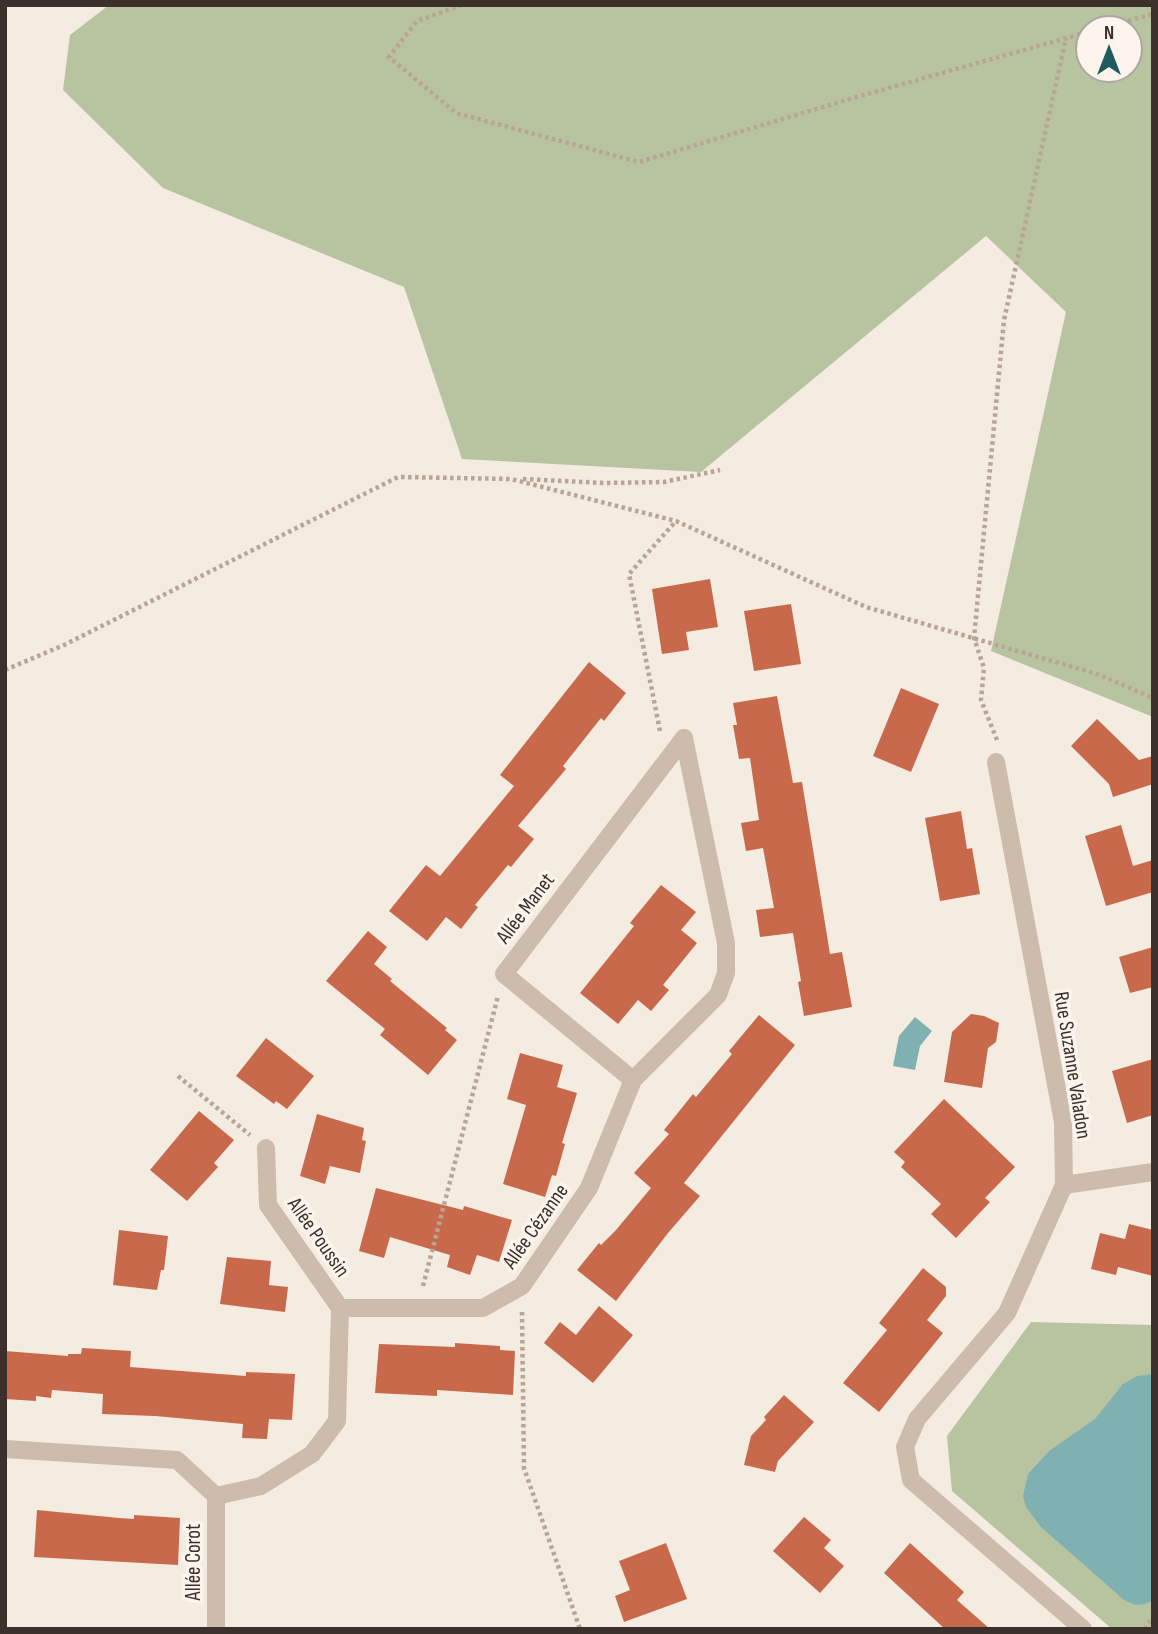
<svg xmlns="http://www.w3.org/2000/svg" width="1158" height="1634" viewBox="0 0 1158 1634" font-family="'Sofia Sans Condensed',sans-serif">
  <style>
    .green { fill: #b8c4a0; fill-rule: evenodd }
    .water { fill: #7fb0b2 }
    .building { fill: #c8694b }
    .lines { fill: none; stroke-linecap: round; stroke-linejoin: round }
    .path { stroke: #b9a596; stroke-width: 4.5; stroke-dasharray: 3.5 3.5; stroke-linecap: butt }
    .minor { stroke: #cdbbac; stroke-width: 18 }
    .labels { text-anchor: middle; stroke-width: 7; stroke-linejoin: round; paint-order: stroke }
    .street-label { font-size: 21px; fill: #3b302b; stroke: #fbf5ee }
  </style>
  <rect width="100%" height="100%" fill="#f4ebe1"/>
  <g class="green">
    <path d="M109 5H1153V717L991 651 1066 312 986 236 701 472 462 459 404 287 163 188 63 90 70 35ZM1088 28H1130V70H1088Z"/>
    <path d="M1031 1322 1153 1325V1629H1112L952 1491 947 1436Z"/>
  </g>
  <g class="water">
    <path d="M915 1017 932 1031 920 1046 915 1070 893 1066 899 1036Z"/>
    <path d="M1153 1374V1600C1142 1607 1134 1606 1123 1599L1041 1527 1026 1507 1023 1496 1028 1474 1049 1451 1095 1419 1123 1384 1137 1376Z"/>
  </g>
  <g class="building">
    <path d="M710 579 718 627 686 632 689 650 662 654 652 589Z"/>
    <path d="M791 604 801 664 754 671 744 611Z"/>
    <path d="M589 662 626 693 604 721 601 718 563 766 566 769 518 826 534 839 511 867 508 865 475 905 478 907 461 929 446 917 427 941 389 911 426 865 440 876 514 786 500 775Z"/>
    <path d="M901 688 939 704 911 772 873 756Z"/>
    <path d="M777 696 793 783 802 782 830 954 842 952 852 1007 804 1016 798 982 801 981 793 933 760 937 756 910 774 908 763 848 746 851 741 823 759 820 750 758 739 759 733 725H737L733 703Z"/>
    <path d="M1097 719 1139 760 1153 756V784L1113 797 1109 784 1071 746Z"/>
    <path d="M961 811 967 849 972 848 980 894 940 901 925 818Z"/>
    <path d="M1121 825 1133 866 1153 860V892L1106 906 1085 836Z"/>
    <path d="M661 885 696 912 681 930 697 943 663 985 669 990 651 1011 638 1000 618 1024 580 993 634 926 630 923Z"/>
    <path d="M368 931 387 947 374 964 392 979 390 981 447 1028 445 1030 457 1040 428 1075 380 1035 385 1029 326 981Z"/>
    <path d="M1153 947V987L1130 993 1119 957Z"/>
    <path d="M971 1014 984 1016 999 1023 996 1042 988 1048 982 1088 944 1082 952 1032Z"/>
    <path d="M759 1015 795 1045 684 1183 700 1196 668 1233 616 1301 577 1270 599 1243 601 1245 616 1230 651 1188 634 1173 669 1134 664 1130 693 1094 696 1097 732 1054 729 1051Z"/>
    <path d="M266 1038 314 1076 287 1109 276 1101 274 1104 236 1076Z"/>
    <path d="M520 1053 563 1065 557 1087 577 1093 562 1143 565 1144 556 1176 552 1175 545 1197 503 1184 526 1105 507 1099Z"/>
    <path d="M1153 1059V1115L1127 1123 1112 1071Z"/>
    <path d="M944 1099 1015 1167 985 1198 990 1202 956 1238 931 1214 941 1204 901 1167 905 1162 894 1152Z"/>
    <path d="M199 1111 234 1140 214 1163 218 1167 187 1201 150 1170Z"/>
    <path d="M317 1114 364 1128 362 1140 366 1141 360 1173 330 1166 325 1184 300 1176Z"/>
    <path d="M376 1188 463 1210 464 1206 512 1220 499 1262 477 1255 470 1275 447 1267 450 1255 390 1237 384 1258 359 1251Z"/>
    <path d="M1129 1224 1153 1230V1276L1118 1267 1116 1275 1091 1269 1100 1233 1125 1239Z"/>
    <path d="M119 1230 168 1236 164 1270H161L157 1290 113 1285Z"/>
    <path d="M227 1257 271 1261 269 1285 288 1287 285 1312 220 1304Z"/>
    <path d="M923 1268 946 1287V1296L927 1320 943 1333 879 1412 843 1383 887 1330 879 1323Z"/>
    <path d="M599 1306 633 1335 593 1383 544 1343 560 1322 576 1335Z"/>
    <path d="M455 1343 500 1346V1350L515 1351 513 1395 437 1390V1396L375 1393 379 1344 455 1347Z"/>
    <path d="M82 1348 131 1351 130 1367 246 1376V1372L295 1374 292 1420 269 1419 267 1439 242 1438 243 1424 155 1416 102 1414 103 1394 52 1390 51 1398 36 1396V1401L5 1399V1351L68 1356V1354H81Z"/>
    <path d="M784 1395 814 1422 778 1461 775 1472 744 1465 751 1436 766 1420 764 1417Z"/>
    <path d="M37 1510 119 1518 134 1519V1515L180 1518 178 1565 34 1557Z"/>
    <path d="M804 1517 831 1540 824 1548 844 1566 820 1593 773 1551Z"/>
    <path d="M666 1543 687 1599 624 1622 615 1596 630 1590 619 1561Z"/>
    <path d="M910 1543 964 1592 957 1600 990 1629H945L884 1573Z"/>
  </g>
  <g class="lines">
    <g class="path">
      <path d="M462 5 417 21 389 57 456 113 639 162 853 98 1088 32"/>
      <path d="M1101 28 1153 14"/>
      <path d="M523 479 604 483 664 482 720 470"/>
      <path d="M5 670 64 645 398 477 511 479 676 521 866 607 1097 674 1153 698"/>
      <path d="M660 731 629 574 676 521"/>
      <path d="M997 740 981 700 984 668 974 638 1004 320 1066 38"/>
      <path d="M178 1076 250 1135"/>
      <path d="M423 1286 498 996"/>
      <path d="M522 1312 524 1468 580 1629"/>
      <path d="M1145 1629 1153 1617"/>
    </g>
    <g class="minor">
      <path d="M996 762 1063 1122 1064 1185 1007 1313 917 1419 905 1447 911 1480 1083 1629"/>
      <path d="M633 1080 504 974 684 738"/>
      <path d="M266 1148 268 1205 340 1308"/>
      <path d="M1064 1185 1153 1172"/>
      <path d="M5 1449 177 1460 216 1496 261 1486 312 1454 337 1421 340 1308H483L522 1286 589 1188 633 1080 718 995 726 973V943L684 738"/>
      <path d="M216 1629V1496"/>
    </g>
  </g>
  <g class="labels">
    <g class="street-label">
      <text transform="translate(525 908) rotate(-53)" y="7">Allée Manet</text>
      <text transform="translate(1073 1065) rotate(81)" y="7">Rue Suzanne Valadon</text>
      <text transform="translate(535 1226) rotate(-55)" y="7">Allée Cézanne</text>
      <text transform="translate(319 1237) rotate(55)" y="7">Allée Poussin</text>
      <text transform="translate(193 1562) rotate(-90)" y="7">Allée Corot</text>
    </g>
  </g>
  <rect width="1158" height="1634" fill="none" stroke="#3b302b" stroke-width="14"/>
  <g transform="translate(1109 49)"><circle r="33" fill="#fbf5ee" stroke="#aea6a0" stroke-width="2"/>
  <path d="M0-5L12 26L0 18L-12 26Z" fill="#1f5a5e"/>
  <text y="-10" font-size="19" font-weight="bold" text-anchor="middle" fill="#3b302b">N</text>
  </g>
</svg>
